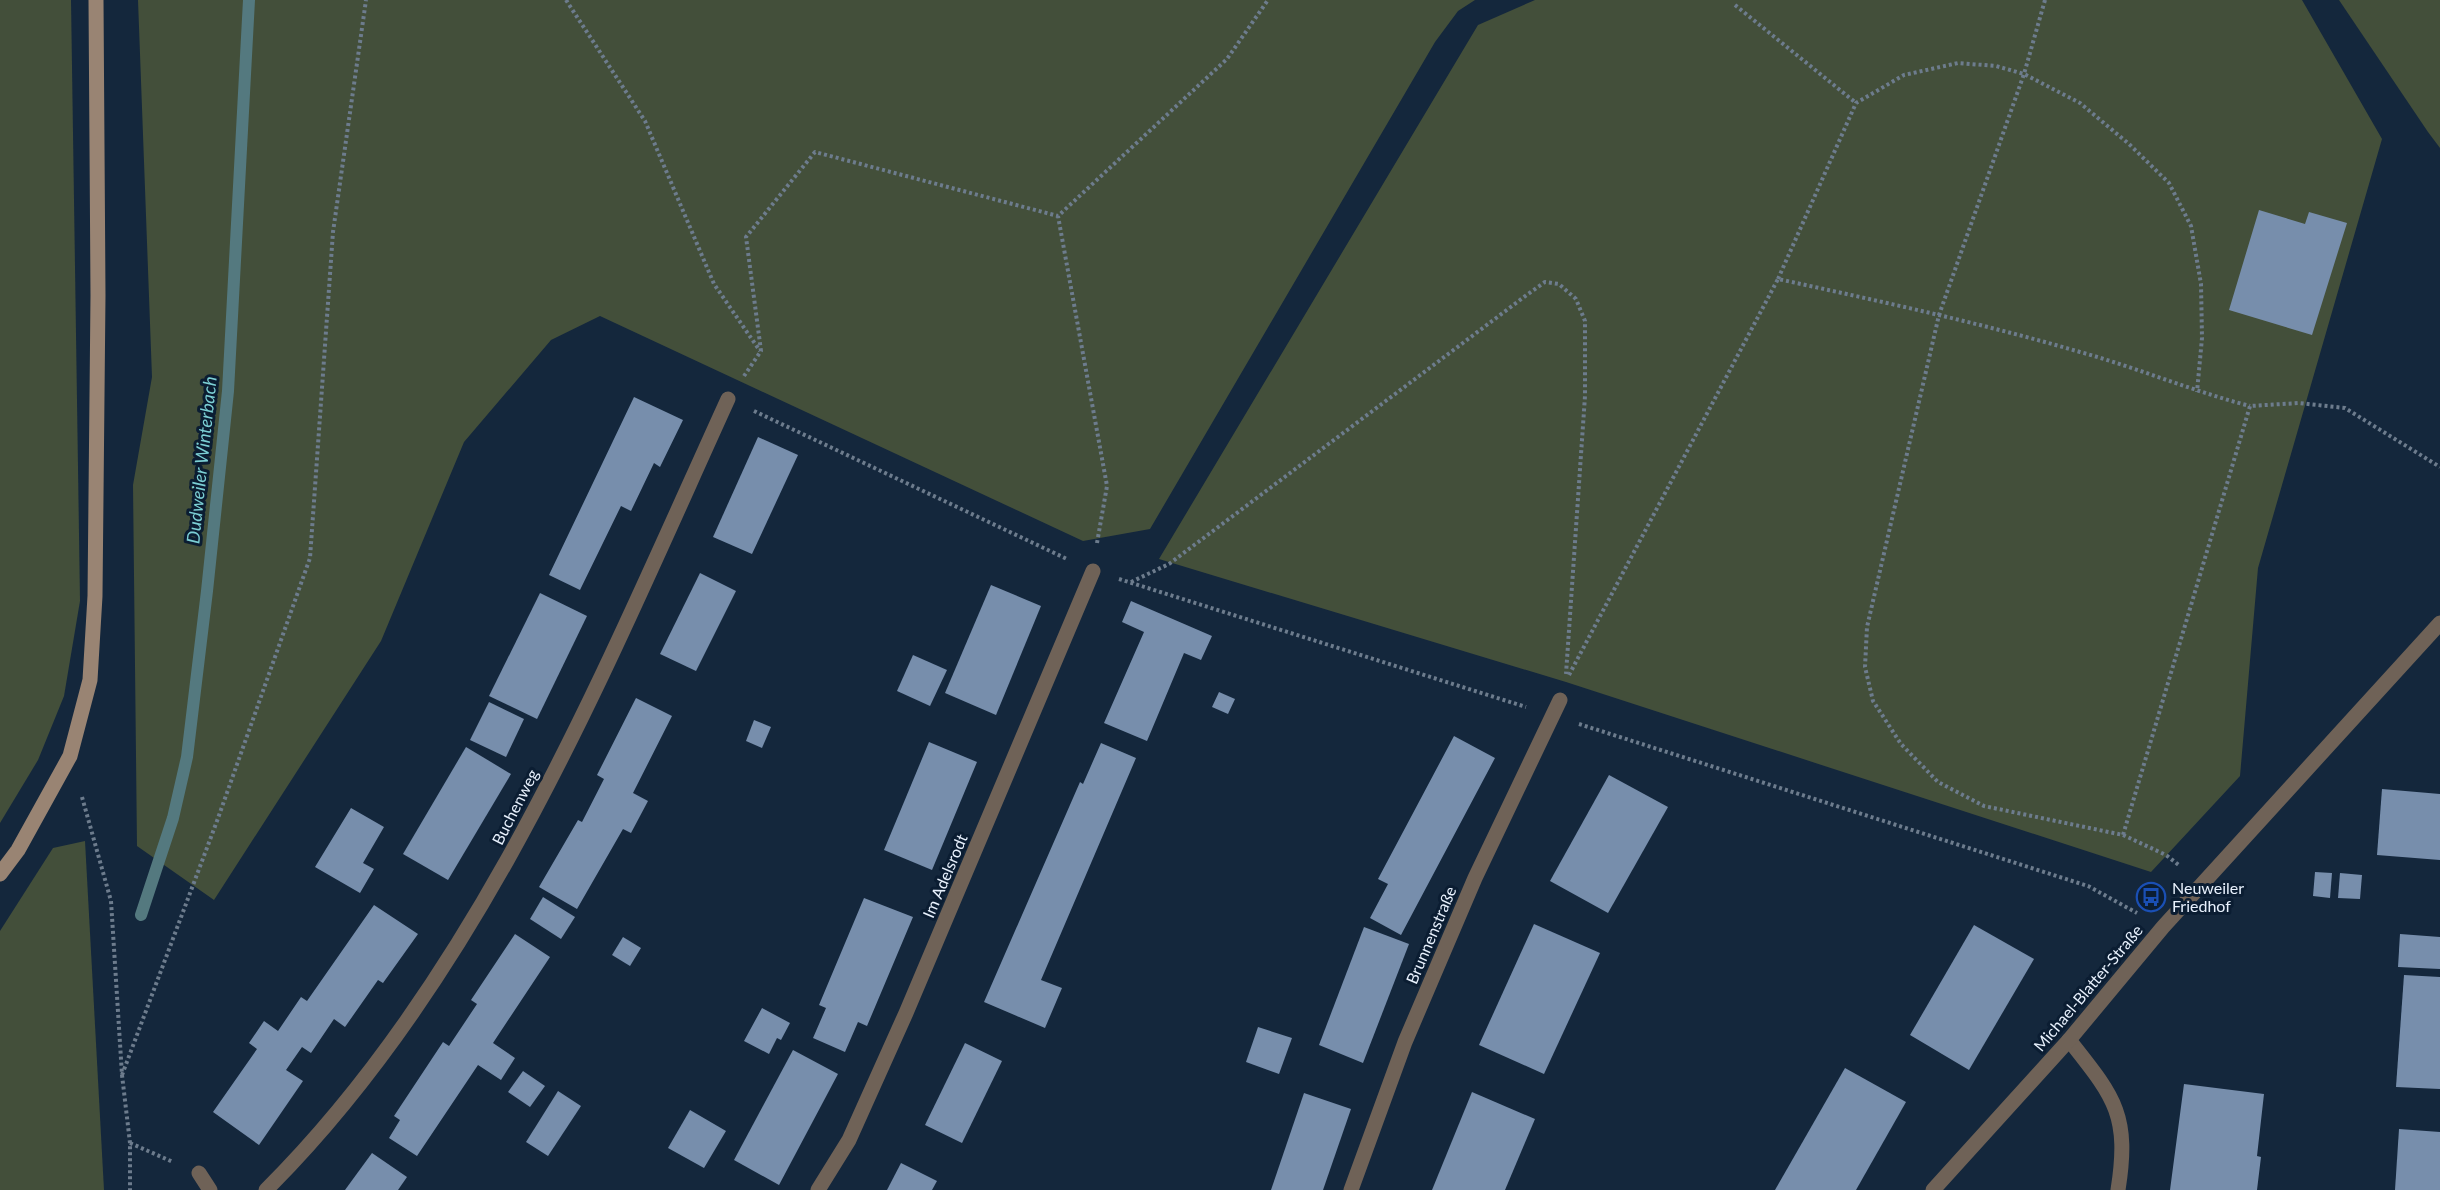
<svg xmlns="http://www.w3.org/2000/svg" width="2440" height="1190" viewBox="0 0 2440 1190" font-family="Lato,sans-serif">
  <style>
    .green { fill: #434f3a }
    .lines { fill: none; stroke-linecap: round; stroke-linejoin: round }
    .stream { stroke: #54797f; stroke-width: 12 }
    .building { fill: #778eac }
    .path { stroke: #6d7c8d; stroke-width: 4; stroke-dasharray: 3 3; stroke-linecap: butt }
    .minor { stroke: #6f6257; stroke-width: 15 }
    .secondary { stroke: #998473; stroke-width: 15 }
    .labels { text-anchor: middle; stroke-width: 6; stroke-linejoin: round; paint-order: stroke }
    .street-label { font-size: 16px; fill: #e8f1fd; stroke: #0b1d32 }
    .poi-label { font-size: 16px; fill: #e8f1fd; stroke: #0b1d32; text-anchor: start }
    .water-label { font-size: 18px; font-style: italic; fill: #7cd0d5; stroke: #0b1d32 }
  </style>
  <rect width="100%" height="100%" fill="#14273c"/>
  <g class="green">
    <path d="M0 0H71L80 601 64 696 38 760 0 823Z"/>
    <path d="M138 0H1475L1458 11 1435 42 1150 529 1083 541 600 316 551 340 464 442 381 641 214 900 137 846 133 485 152 377Z"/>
    <path d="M1535 0H2302L2382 139 2258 568 2240 776 2151 872 1566 682 1159 559 1478 25Z"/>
    <path d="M2339 0H2440V148L2428 132Z"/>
    <path d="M85 841 104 1190H0V931L53 848Z"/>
  </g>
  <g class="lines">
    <path class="stream" d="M141 915 173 818 187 757 207 591 228 391 249 0"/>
  </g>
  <g class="building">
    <path d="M2259 210 2305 224 2309 212 2347 223 2312 335 2229 310Z"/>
    <path d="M634 397 683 420 660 467 654 463 631 511 621 506 580 590 549 575Z"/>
    <path d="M758 437 798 455 752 554 713 537Z"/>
    <path d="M700 573 736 591 696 671 660 654Z"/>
    <path d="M991 585 1041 606 996 715 945 693Z"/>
    <path d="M540 593 587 616 537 719 489 696Z"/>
    <path d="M1131 601 1212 636 1201 660 1184 653 1147 741 1104 723 1144 632 1122 622Z"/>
    <path d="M913 655 947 670 930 706 897 691Z"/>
    <path d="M1219 692 1235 699 1228 714 1212 707Z"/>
    <path d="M636 698 672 716 633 793 648 801 631 833 623 829 577 909 539 887 578 820 582 822 604 779 597 775Z"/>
    <path d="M489 702 524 719 506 757 470 740Z"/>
    <path d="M754 720 771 727 762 748 746 741Z"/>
    <path d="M1454 736 1495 758 1401 935 1370 918 1388 884 1378 879Z"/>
    <path d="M929 742 977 762 932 870 884 850Z"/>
    <path d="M1101 743 1136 758 1041 980 1062 988 1045 1028 984 1002 1080 782 1083 784Z"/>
    <path d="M466 747 511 774 448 880 403 854Z"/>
    <path d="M1609 775 1668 807 1608 913 1550 881Z"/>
    <path d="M2382 789 2440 794V860L2377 855Z"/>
    <path d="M351 808 384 827 363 863 374 869 360 893 315 867Z"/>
    <path d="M2315 872 2332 873 2330 898 2313 896Z"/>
    <path d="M2340 873 2362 875 2360 899 2338 898Z"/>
    <path d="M543 897 575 917 561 939 530 919Z"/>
    <path d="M864 898 913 917 867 1026 858 1022 845 1052 813 1038 826 1008 819 1005Z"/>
    <path d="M374 905 418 934 383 983 378 980 345 1027 334 1019 311 1053 302 1047 286 1070 303 1081 259 1145 213 1112 257 1049 249 1043 264 1021 278 1031 301 997 307 1001Z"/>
    <path d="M1534 924 1600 953 1544 1074 1479 1045Z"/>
    <path d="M1974 925 2034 959 1969 1070 1910 1035Z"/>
    <path d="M1364 927 1409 944 1363 1063 1319 1045Z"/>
    <path d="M515 934 550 957 493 1043 515 1058 501 1080 478 1065 417 1156 389 1138 400 1120 394 1116 443 1042 449 1046 477 1004 471 1000Z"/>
    <path d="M2400 934 2440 937V969L2398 967Z"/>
    <path d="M623 937 641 948 630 966 612 955Z"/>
    <path d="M2404 975 2440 977V1089L2396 1087Z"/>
    <path d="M762 1008 790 1023 781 1040 777 1038 769 1054 744 1041Z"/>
    <path d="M1258 1027 1292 1038 1279 1074 1246 1062Z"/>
    <path d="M965 1043 1002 1061 962 1143 925 1125Z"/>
    <path d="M793 1050 838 1074 779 1185 734 1160Z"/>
    <path d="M1845 1068 1906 1102 1856 1190H1775Z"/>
    <path d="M523 1071 545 1086 530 1107 508 1092Z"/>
    <path d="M2184 1084 2264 1094 2257 1156 2261 1157 2257 1190H2170Z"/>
    <path d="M558 1091 581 1106 548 1156 526 1142Z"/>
    <path d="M1472 1092 1535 1119 1505 1190H1432Z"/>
    <path d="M1304 1093 1351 1109 1323 1190H1271Z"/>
    <path d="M690 1110 726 1131 704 1168 668 1148Z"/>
    <path d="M2399 1129 2440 1132V1190H2395Z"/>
    <path d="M372 1153 407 1177 398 1190H345Z"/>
    <path d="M901 1163 937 1181 932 1190H887Z"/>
  </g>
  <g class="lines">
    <g class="path">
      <path d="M566 0 645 121 714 284 760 351"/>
      <path d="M2045 0 2024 74 1939 315 1867 627 1865 667 1873 701 1901 744 1938 782 1984 806 2123 835 2250 406 2299 403 2345 408 2440 467"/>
      <path d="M1735 5 1856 103"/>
      <path d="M1778 279 1856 103 1904 75 1958 63 1996 66 2024 74 2080 103 2129 144 2169 183 2191 226 2201 284 2202 338 2197 392"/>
      <path d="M744 376 761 351 746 237 815 152 1058 216"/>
      <path d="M754 411 1067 559"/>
      <path d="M1097 543 1107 486 1058 216 1227 59 1268 0"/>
      <path d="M1119 579 1526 707"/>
      <path d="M1131 582 1169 564 1528 294 1545 282 1559 284 1576 299 1585 321V396L1566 674"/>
      <path d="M1569 675 1778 279C1879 301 1981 323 2080 352 2138 368 2192 391 2250 406"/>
      <path d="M1579 724 2088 886 2137 913"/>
      <path d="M82 797 111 901 122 1075 130 1143V1190"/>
      <path d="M2123 835 2166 855 2180 866"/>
      <path d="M122 1075 217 821 310 558 333 232 366 0"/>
      <path d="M130 1143 173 1162"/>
    </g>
    <g class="minor">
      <path d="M2069 1040C2114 1097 2130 1114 2118 1190"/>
      <path d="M199 1173 210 1190"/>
      <path d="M266 1190C481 976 604 671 728 399"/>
      <path d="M818 1190 849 1140 906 1013 1093 571"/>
      <path d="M1351 1190 1405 1042 1475 878 1560 700"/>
      <path d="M1933 1190 2069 1040 2163 927 2440 623"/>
    </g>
    <path class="secondary" d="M0 874 18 850 70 756 90 680 95 596 98 295 96 0"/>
  </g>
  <defs>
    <g id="bus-ring" transform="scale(1.5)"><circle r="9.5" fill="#0b1d32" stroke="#1a4fb4" stroke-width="1.5"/><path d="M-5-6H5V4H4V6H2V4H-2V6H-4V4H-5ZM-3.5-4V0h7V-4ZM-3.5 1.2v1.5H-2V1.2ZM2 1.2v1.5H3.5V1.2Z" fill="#1a4fb4"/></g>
  </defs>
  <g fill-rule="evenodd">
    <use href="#bus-ring" x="2151" y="897"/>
  </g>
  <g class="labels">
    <g class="street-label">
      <text transform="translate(515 807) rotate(-63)" y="6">Buchenweg</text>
      <text transform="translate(945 876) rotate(-67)" y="6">Im Adelsrodt</text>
      <text transform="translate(1431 935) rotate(-67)" y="6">Brunnenstraße</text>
      <text transform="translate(2088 988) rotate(-50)" y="6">Michael-Blatter-Straße</text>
    </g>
    <g class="poi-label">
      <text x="2172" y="894">Neuweiler<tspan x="2172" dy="18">Friedhof</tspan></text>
    </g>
    <g class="water-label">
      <text transform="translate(202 460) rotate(-84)" y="6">Dudweiler Winterbach</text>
    </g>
  </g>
</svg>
